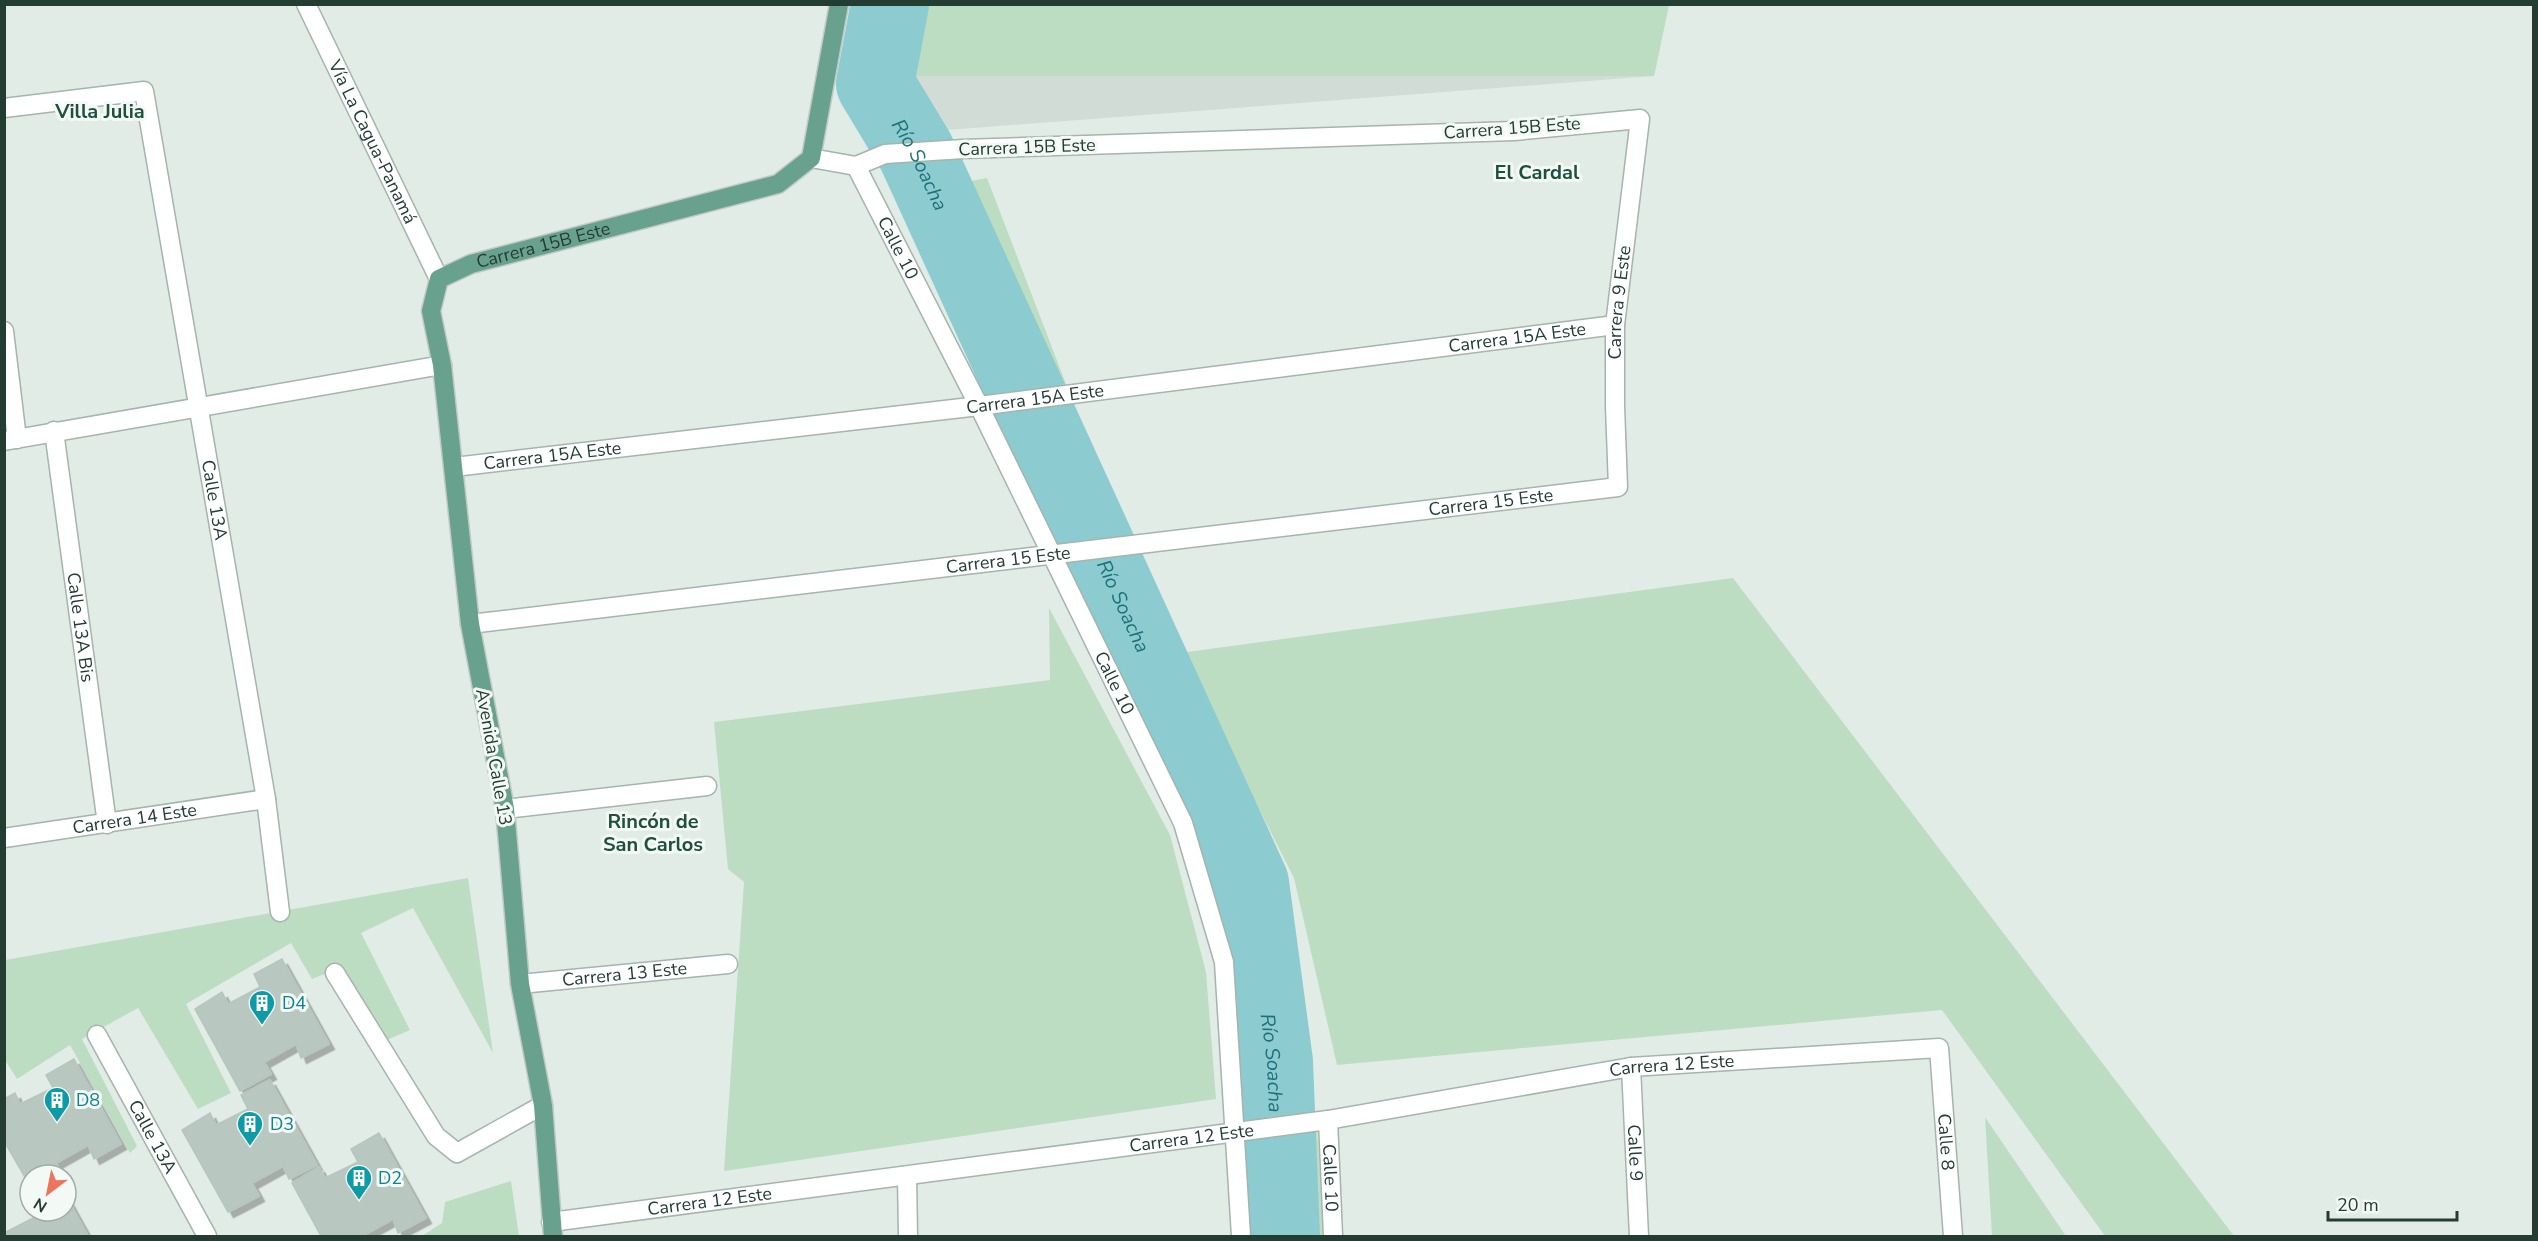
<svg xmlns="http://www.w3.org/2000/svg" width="2538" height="1241" viewBox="0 0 2538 1241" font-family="'Nunito Sans',sans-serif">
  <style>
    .built { fill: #d1dcd6 }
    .green { fill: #bcddc2 }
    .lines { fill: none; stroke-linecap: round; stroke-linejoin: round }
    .river { stroke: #8cccd0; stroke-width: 78 }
    .building { fill: #b8c7c0; stroke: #b5c6bd; stroke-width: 1.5; filter: url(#shadow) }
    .minor-casing { stroke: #a5b4ad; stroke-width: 21 }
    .major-casing { stroke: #c1c9c6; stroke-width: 21 }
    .minor { stroke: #fff; stroke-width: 18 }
    .major { stroke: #68a18d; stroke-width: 18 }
    .labels { text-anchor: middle; stroke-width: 6; stroke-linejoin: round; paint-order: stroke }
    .street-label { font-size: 18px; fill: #233d33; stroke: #f3f9f5 }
    .culture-label { font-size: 18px; fill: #0d838f; stroke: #f3f9f5; text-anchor: start }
    .neighbourhood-label { font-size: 20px; font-weight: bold; fill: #1f4f3f; stroke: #f3f9f5 }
    .water-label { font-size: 20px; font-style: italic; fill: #1e7178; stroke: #f3f9f5 }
  </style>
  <defs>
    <filter id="shadow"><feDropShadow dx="5.5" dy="5.5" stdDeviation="0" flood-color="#0004"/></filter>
  </defs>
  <rect width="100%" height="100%" fill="#e2ece7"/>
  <path class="built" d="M914 5H1669L1654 76 934 131 902 76Z"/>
  <g class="green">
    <path d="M914 5V4L1669 5 1654 76H902Z"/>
    <path d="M987 178 1168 650 1281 877 1317 1127 1324 1236H1262L1257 1130 1220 886 1189 805 997 378 896 195Z"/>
    <path d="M1733 578 2234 1236H2105L1942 1010 1337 1065 1294 878 1180 653Z"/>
    <path d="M1049 608 1170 835 1206 972 1216 1099 724 1171 744 882 728 869 714 722 1050 680Z"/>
    <path d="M468 878 493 1053 413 908 361 933 410 1030 387 1040 342 967 312 979 291 943 186 1004 231 1093 198 1109 138 1008 82 1039 137 1146 130 1153 70 1045 17 1079 5 1060V960Z"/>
    <path d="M1985 1117 2066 1236H1992Z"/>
    <path d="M511 1181 519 1236H422L442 1223 445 1202Z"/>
  </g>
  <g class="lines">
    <path class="river" id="s1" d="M890 4 875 84 916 152 1250 883 1274 1062 1281 1236"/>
  </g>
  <g class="building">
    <path d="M282 959 329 1044 301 1058 296 1044 264 1062 271 1074 240 1091 195 1009 222 992 228 1004 260 987 254 974Z"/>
    <path d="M74 1059 121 1144 94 1159 88 1145 56 1163 63 1175H30V1186L4 1141V1099L15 1093 20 1104 53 1088 46 1075Z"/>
    <path d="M270 1080 317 1165 289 1179 283 1166 252 1183 259 1196 228 1212 182 1130 210 1113 216 1125 248 1109 241 1095Z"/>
    <path d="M379 1133 426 1218 398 1233 393 1219 362 1236H321L292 1183 319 1167 325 1178 358 1162 351 1149Z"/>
    <path d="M66 1196 88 1236H4V1228L6 1232 39 1215 37 1211H66Z"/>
  </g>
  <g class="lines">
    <g class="minor-casing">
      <g id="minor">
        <path id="s2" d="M306 4 439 279"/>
        <path id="s3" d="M4 108 144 91 266 799 280 912"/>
        <path id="s4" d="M856 166 979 406 1183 823 1224 962 1241 1236"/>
        <path d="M4 331 17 439"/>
        <path id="s5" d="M54 431 107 824"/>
        <path d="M4 441 442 365"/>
        <path id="s6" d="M454 467 979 406 1615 325"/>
        <path id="s7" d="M470 624 1618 487 1615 406V325L1640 119 1514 131 963 149 885 154 856 166 811 158"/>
        <path d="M505 809 707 786"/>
        <path id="s8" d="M4 838 266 799"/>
        <path d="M335 973 436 1136 457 1153 543 1105"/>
        <path id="s9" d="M520 984 728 964"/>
        <path id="s10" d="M97 1035 207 1236"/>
        <path id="s11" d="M1631 1067 1639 1236"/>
        <path id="s12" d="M1328 1120 1333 1236"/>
        <path d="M907 1176 908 1236"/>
        <path id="s13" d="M551 1222 1328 1120 1631 1067 1939 1048 1953 1236"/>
      </g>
    </g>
    <g class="major-casing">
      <g id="major">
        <path id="s14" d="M553 1236 543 1105 520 984 505 809 470 624 442 365 431 311 439 279 471 264 778 184 811 158 839 4"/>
      </g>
    </g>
    <use href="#minor" class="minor"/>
    <use href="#major" class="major"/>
  </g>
  <defs>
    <g id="building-pin" transform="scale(1.35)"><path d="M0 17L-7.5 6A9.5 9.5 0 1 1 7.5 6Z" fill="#0f9aa8" stroke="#f3f9f5"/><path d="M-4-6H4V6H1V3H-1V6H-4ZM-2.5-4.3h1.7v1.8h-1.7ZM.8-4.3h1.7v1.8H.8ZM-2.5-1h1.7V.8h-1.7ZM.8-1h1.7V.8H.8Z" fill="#fff"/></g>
  </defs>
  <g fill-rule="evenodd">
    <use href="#building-pin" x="262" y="1003"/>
    <use href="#building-pin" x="57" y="1100"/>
    <use href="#building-pin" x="250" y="1124"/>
    <use href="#building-pin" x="359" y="1178"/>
  </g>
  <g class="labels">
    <g class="street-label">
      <text transform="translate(1512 128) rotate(-4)" y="6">Carrera 15B Este</text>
      <text dy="6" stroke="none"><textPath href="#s2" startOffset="153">Vía La Cagua-Panamá</textPath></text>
      <text transform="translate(1027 147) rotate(-2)" y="6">Carrera 15B Este</text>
      <text dy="6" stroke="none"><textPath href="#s14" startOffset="1077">Carrera 15B Este</textPath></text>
      <text dy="6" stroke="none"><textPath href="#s4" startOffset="92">Calle 10</textPath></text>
      <text dy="6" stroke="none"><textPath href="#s7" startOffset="1341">Carrera 9 Este</textPath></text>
      <text dy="6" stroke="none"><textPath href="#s6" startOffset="1071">Carrera 15A Este</textPath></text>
      <text dy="6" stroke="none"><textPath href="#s6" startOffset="585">Carrera 15A Este</textPath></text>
      <text dy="6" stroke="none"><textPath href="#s6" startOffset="99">Carrera 15A Este</textPath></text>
      <text dy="6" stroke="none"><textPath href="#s3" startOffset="556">Calle 13A</textPath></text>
      <text dy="6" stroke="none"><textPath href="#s7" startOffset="1028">Carrera 15 Este</textPath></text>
      <text dy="6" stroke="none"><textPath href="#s7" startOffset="542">Carrera 15 Este</textPath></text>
      <text dy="6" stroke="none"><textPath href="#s5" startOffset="198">Calle 13A Bis</textPath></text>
      <text dy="6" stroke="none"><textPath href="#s4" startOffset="578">Calle 10</textPath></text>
      <text transform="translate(494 757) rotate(80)" y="6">Avenida Calle 13</text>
      <text dy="6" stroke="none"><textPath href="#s8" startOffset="132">Carrera 14 Este</textPath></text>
      <text dy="6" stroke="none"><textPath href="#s9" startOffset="105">Carrera 13 Este</textPath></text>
      <text dy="6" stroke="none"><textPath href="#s13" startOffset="1132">Carrera 12 Este</textPath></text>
      <text dy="6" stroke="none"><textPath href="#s10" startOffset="116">Calle 13A</textPath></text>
      <text dy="6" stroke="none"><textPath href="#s13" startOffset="646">Carrera 12 Este</textPath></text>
      <text dy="6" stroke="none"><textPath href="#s13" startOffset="1494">Calle 8</textPath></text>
      <text dy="6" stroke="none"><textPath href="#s11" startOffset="86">Calle 9</textPath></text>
      <text dy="6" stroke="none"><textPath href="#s12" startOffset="58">Calle 10</textPath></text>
      <text dy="6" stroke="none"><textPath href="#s13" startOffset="160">Carrera 12 Este</textPath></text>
    </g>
    <g class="culture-label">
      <text x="282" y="1009">D4</text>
      <text x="76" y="1106">D8</text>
      <text x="270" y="1130">D3</text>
      <text x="378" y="1184">D2</text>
    </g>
    <g class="neighbourhood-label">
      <text x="100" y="118">Villa Julia</text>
      <text x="1537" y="179">El Cardal</text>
      <text x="653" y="828">Rincón de<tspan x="653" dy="23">San Carlos</tspan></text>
    </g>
    <g class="water-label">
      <text dy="7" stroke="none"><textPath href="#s1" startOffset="174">Río Soacha</textPath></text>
      <text dy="7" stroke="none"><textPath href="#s1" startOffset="660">Río Soacha</textPath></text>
      <text dy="7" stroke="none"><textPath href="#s1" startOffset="1146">Río Soacha</textPath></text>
    </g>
  </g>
  <rect width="2538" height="1241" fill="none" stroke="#233d33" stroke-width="12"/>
  <g transform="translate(48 1193) rotate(212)"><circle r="28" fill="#f3f9f5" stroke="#a0aea7" stroke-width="1.5"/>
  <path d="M0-4.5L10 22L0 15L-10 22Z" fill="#ef745e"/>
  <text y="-9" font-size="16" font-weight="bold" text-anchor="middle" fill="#233d33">N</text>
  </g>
  <path d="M2328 1211v9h129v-9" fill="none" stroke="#233d33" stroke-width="3"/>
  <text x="2337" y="1211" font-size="18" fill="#233d33" stroke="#f3f9f5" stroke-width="4.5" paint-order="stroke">20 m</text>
</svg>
